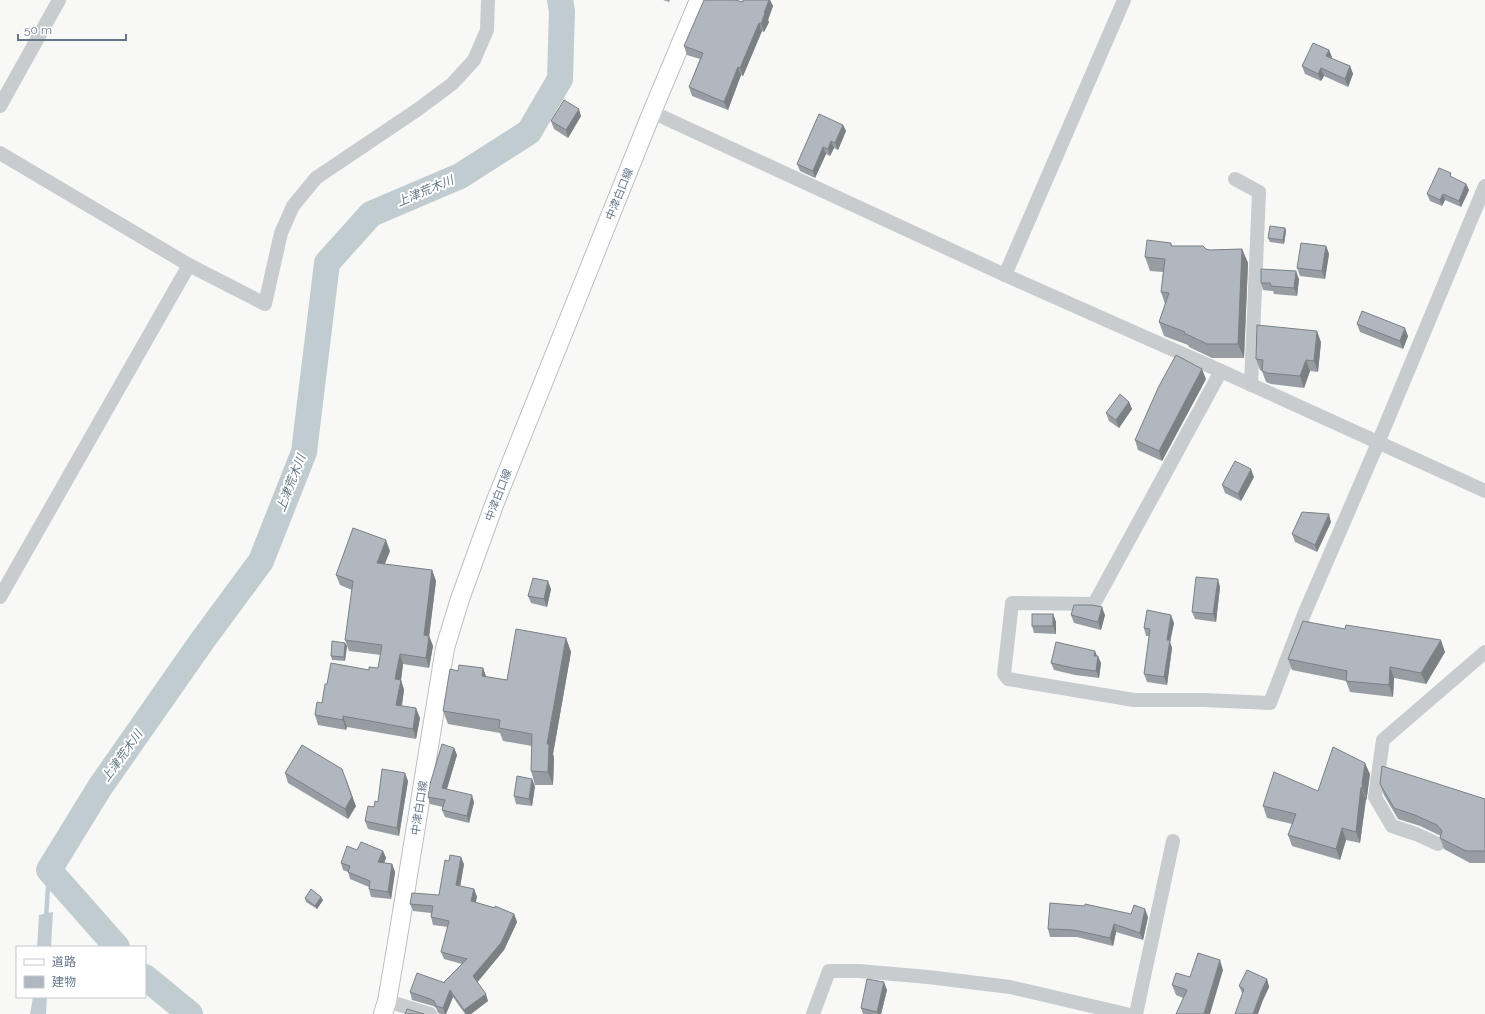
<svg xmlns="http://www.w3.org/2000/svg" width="1485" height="1014" viewBox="0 0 1485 1014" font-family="Raleway,'Noto Sans JP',sans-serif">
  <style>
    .water { fill: #c1ccd1 }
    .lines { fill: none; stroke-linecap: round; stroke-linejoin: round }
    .stream { stroke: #c1ccd1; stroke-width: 4.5 }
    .river { stroke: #c1ccd1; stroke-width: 26 }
    .major-casing { stroke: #bbbfc3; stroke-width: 20 }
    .minor { stroke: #c8cccf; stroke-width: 14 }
    .major { stroke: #fff; stroke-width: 18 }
    .wall { fill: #979da3 }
    .shaded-wall { fill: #7b8085 }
    .building { fill: #b0b7be; stroke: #7b8085 }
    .labels { text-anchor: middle; stroke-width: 4; stroke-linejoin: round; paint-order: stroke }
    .street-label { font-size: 11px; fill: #657689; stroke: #fff }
    .water-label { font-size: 12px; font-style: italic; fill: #617784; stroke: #fff }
  </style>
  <rect width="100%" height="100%" fill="#f8f9f6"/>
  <g class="water">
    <path d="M53 912 51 947H37L39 915Z"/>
    <path d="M33 997H47L46 1014H30Z"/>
  </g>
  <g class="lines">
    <path class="stream" d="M46 919 49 870"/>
    <g class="river">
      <path d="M117 947 49 870 100 787 202 641 261 561 304 452 327 263 371 214 460 176 529 132 560 79 562 11 560 0"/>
      <path d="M145 977 190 1014"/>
    </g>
    <g class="major-casing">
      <path id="major" d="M383 1014 387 1001 396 949 445 648 460 599 494 505 652 112 699 0"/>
    </g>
    <g class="minor">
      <path d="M0 106 59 0"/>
      <path d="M652 112 1005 275 1221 371 1485 491"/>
      <path d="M0 153 189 265 265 304 281 233 293 206 316 178 417 110 452 84 474 60 487 30 488 0"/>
      <path d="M1235 179 1259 192 1251 385"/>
      <path d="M1005 275 1124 0"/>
      <path d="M1221 371 1094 604 1012 603 1004 674 1008 679 1134 700H1204L1270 703 1305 612 1378 443 1485 186"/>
      <path d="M0 597 189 265"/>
      <path d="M1438 844 1416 834 1392 826 1375 797 1383 740 1485 652"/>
      <path d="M387 1001 430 1014"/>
      <path d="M813 1014 829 971H859L928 977 1010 987 1126 1014"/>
      <path d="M1136 1014 1173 841"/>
    </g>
    <use href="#major" class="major"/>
  </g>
  <g class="wall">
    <path d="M663 0H670L669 2Z"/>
    <path d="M743 0H770L773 6 768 20 769 22 764 32 762 31 743 76 741 75 728 110 692 96 689 87 700 59 687 55 684 46 743 2Z"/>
    <path d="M1329 50 1331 58 1350 66 1353 74 1348 87 1324 76 1321 81 1305 74 1302 66Z"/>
    <path d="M581 116 568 138 554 129 551 121Z"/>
    <path d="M843 125 846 131 838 150 834 148 830 156 826 154 815 178 800 171 797 164Z"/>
    <path d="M1453 178 1466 184 1469 190 1461 207 1445 200 1442 206 1430 201 1427 194Z"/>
    <path d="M1285 228 1286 231 1284 244 1270 242 1268 238Z"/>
    <path d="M1171 243 1172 246 1206 249 1210 250 1242 249 1248 263 1244 358H1212L1189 347 1188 345 1164 336 1159 322 1165 304 1161 292 1163 272 1150 271 1145 257Z"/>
    <path d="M1326 246 1329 254 1325 279 1300 276 1297 268Z"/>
    <path d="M1299 279 1297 296 1274 294 1273 291 1263 290 1261 283Z"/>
    <path d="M1357 324 1408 336 1403 349 1360 332Z"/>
    <path d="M1321 342 1318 372 1310 371 1304 388 1271 384 1266 382 1262 371 1260 370 1256 359Z"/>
    <path d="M1206 379 1162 461 1138 450 1135 440Z"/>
    <path d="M1129 402 1132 409 1119 428 1109 421 1106 413Z"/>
    <path d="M1254 477 1241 501 1225 493 1222 485Z"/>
    <path d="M1331 522 1317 552 1295 542 1292 534Z"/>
    <path d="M390 551 384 564 432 570 436 581 429 636 433 646 429 668 403 664 401 680 404 690 402 706 420 718 416 739 347 727 346 730 318 725 315 715 322 703 327 684 369 670 378 668 381 655 349 651 345 640 352 590 340 585 336 575Z"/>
    <path d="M1220 587 1216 622 1195 619 1192 612Z"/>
    <path d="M551 589 547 607 531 603 528 596Z"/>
    <path d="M1053 614 1056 622V634L1034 633 1032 626Z"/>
    <path d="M1071 615H1105L1101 630 1074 623Z"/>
    <path d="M1174 623 1170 642 1172 648 1167 685 1147 682 1144 674 1149 636H1146L1144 628Z"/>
    <path d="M566 638 571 652 553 754 554 758 553 785H535L531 771 532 746 503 741 500 733 448 724 443 711 458 671 483 668 486 677 507 680Z"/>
    <path d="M345 643 347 646 345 661 332 660 331 656Z"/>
    <path d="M1445 652 1426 684 1394 678 1393 697 1350 692 1346 681 1292 670 1288 659Z"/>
    <path d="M1097 656 1101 663 1099 678 1075 675 1054 670 1051 663Z"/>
    <path d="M454 748 457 755 447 789 474 802 469 823 445 817 442 810 443 807 430 804 428 797Z"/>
    <path d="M285 773 356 806 348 819 288 783Z"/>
    <path d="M1370 774 1367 796V800L1366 799 1360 843 1346 840 1340 860 1292 846 1288 835 1292 824 1267 818 1263 806 1318 791Z"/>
    <path d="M408 781 399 836 368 829 365 821 378 802Z"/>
    <path d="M1380 784 1485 799V863H1470L1444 849 1440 838 1441 836 1420 826 1398 819 1384 795Z"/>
    <path d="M535 786 532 806 516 804 514 796Z"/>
    <path d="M357 850 383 851 386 858 384 863 392 864 395 872 391 899 371 897 369 889V887L350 879 348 872 343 870 341 863Z"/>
    <path d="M464 864 460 886 474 889 477 897 475 902 514 914 517 922 504 950 477 982 488 1001 471 1014H465L453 997 446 1014H441L438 1013 436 1008 433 1006 412 1000 410 992 445 983 462 964 444 959 441 952 448 927 433 925 431 917V913L413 911 410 904 439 895Z"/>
    <path d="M305 898 323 900 317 909 306 902Z"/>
    <path d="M1131 914 1148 917 1143 940 1116 932 1113 946 1077 937H1050L1048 929Z"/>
    <path d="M1223 970 1183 998 1176 995 1172 985 1190 977Z"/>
    <path d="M1267 979 1269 987 1263 1000 1242 993 1239 986Z"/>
    <path d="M887 990 881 1014H863L861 1008Z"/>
  </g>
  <g class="shaded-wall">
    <path d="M769 0H770L773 6 768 20 769 22 764 32 761 24Z"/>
    <path d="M759 23 762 31 743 76 740 68Z"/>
    <path d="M1329 50 1332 57 1329 63 1326 56Z"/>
    <path d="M1350 66 1353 74 1348 87 1345 79Z"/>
    <path d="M738 67 741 75 728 110 724 102Z"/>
    <path d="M1321 68 1324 76 1321 81 1318 74Z"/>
    <path d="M579 109 581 116 568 138 566 130Z"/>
    <path d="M843 125 846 131 838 150 835 143Z"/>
    <path d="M831 141 834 148 830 156 828 149Z"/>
    <path d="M823 147 826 154 815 178 813 171Z"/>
    <path d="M1466 184 1469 190 1461 207 1459 201Z"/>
    <path d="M1443 194 1445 200 1442 206 1440 200Z"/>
    <path d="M1285 228 1286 231 1284 244 1283 240Z"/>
    <path d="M1326 246 1329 254 1325 279 1322 271Z"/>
    <path d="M1242 249 1248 263 1244 358 1238 344Z"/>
    <path d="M1296 271 1299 279 1297 296 1294 288Z"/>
    <path d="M1405 328 1408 336 1403 349 1400 341Z"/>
    <path d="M1317 331 1321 342 1318 372 1314 361Z"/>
    <path d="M1306 360 1310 371 1304 388 1300 376Z"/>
    <path d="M1202 369 1206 379 1162 461 1159 451Z"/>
    <path d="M1129 402 1132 409 1119 428 1116 420Z"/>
    <path d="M1251 469 1254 477 1241 501 1238 494Z"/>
    <path d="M1329 514 1331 522 1317 552 1315 545Z"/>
    <path d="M386 540 390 551 381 574 377 563Z"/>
    <path d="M432 570 436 581 428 645 424 635Z"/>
    <path d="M1218 579 1220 587 1216 622 1213 614Z"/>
    <path d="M548 581 551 589 547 607 544 599Z"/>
    <path d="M1102 607 1105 615 1101 630 1098 622Z"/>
    <path d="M1053 614 1056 622V634L1053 626Z"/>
    <path d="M1171 615 1174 623 1170 642 1172 648 1167 685 1164 677 1167 640Z"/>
    <path d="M429 636 433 646 429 668 426 658Z"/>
    <path d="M566 638 571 652 553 754 554 758 553 785 548 772 547 744Z"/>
    <path d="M1441 640 1445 652 1426 684 1421 673Z"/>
    <path d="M345 643 347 646 345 661 344 657Z"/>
    <path d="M1095 651 1098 658 1094 656Z"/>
    <path d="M400 654 403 664 401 680 404 690 400 715 396 705 395 679Z"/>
    <path d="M1098 656 1101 663 1099 678 1096 671Z"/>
    <path d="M1390 667 1394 678 1393 697 1389 685Z"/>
    <path d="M483 668 488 682 482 676Z"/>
    <path d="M416 708 420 718 416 739 413 729Z"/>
    <path d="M343 716 347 727 346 730 343 720Z"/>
    <path d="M454 748 457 755 445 795 442 788Z"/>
    <path d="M1365 763 1370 774 1367 796V800L1363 789 1362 784Z"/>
    <path d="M405 773 408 781 399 836 397 828Z"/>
    <path d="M346 779 356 806 348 819 345 809Z"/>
    <path d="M532 779 535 786 532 806 529 799Z"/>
    <path d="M1361 787 1366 799 1360 843 1356 832Z"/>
    <path d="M472 795 474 802 469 823 467 816Z"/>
    <path d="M1342 828 1346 840 1340 860 1336 849Z"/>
    <path d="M383 851 386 858 381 870 378 862Z"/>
    <path d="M461 857 464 864 459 893 456 885Z"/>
    <path d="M392 864 395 872 391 899 388 892Z"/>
    <path d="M474 889 477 897 474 909 471 901Z"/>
    <path d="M321 897 323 900 317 909 315 906Z"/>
    <path d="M1145 909 1148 917 1143 940 1140 933Z"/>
    <path d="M514 914 517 922 504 950 476 984 473 976Z"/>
    <path d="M1114 924 1116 932 1113 946 1110 938Z"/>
    <path d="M1220 960 1223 970 1210 1014H1204Z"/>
    <path d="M1267 979 1269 987 1263 1000 1258 1014H1253L1261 992Z"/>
    <path d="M884 982 887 990 881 1014H878L877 1012Z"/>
    <path d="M450 990 453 997 446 1014H445L443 1008Z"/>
    <path d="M486 994 488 1001 471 1014H466L464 1010Z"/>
  </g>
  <g class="building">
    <path d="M704 0H735L743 2V0H769L764 13H765L761 24 759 23 740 68 738 67 724 102 689 87 703 53 684 46Z"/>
    <path d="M1313 43 1329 50 1326 56 1350 66 1345 79 1321 68 1318 74 1302 66Z"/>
    <path d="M564 100 579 109 566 130 551 121Z"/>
    <path d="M819 114 843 125 835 143 831 141 828 149 823 147 813 171 797 164Z"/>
    <path d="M1439 168 1451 173 1450 176 1466 184 1459 201 1443 194 1440 200 1427 194Z"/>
    <path d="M1270 226 1285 228 1283 240 1268 238Z"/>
    <path d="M1147 240 1171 243V246H1203L1206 249 1210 250 1242 249 1238 344H1207L1184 333 1185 332 1159 322 1169 293 1161 292 1165 259 1145 257Z"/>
    <path d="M1301 243 1326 246 1322 271 1297 268Z"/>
    <path d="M1261 269 1296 271 1294 288 1271 286 1270 283H1261Z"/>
    <path d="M1362 311 1405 328 1400 341 1357 324Z"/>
    <path d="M1257 325 1317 331 1314 361 1306 360 1300 376 1267 373 1262 371 1263 360 1256 359Z"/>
    <path d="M1176 355 1202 369 1159 451 1135 440 1159 386Z"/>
    <path d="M1120 394 1129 402 1116 420 1106 413Z"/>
    <path d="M1235 461 1251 469 1238 494 1222 485Z"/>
    <path d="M1302 512 1329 514 1315 545 1292 534Z"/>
    <path d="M353 528 386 540 377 563 432 570 424 635 429 636 426 658 400 654 395 679 401 680 396 705 416 708 413 729 343 716V720L315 715 317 702 322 703 325 684H327L331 663 369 670V667L378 668 382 645 345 640 353 581 336 575Z"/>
    <path d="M1196 577 1218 579 1213 614 1192 612Z"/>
    <path d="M533 578 548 581 544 599 528 596Z"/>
    <path d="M1074 605H1092L1102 607 1098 622 1071 615Z"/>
    <path d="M1147 610 1171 615 1167 640H1170L1164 677 1144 674 1150 629 1144 628Z"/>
    <rect x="1032" y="614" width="21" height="12"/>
    <path d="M1303 621 1345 629 1346 625 1441 640 1421 673 1390 667 1389 685 1346 681 1347 671 1288 659Z"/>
    <path d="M516 629 566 638 547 744H549L548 772 531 771 532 734 499 728 500 720 443 711 450 669 458 671 459 665 483 668 482 676 507 680Z"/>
    <path d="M332 641 345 643 344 657 331 656Z"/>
    <path d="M1056 642 1095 651 1094 656H1098L1096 671 1073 668 1051 663Z"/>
    <path d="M442 744 454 748 442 788 472 795 467 816 442 810 445 800 428 797 430 784Z"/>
    <path d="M302 745 342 769 352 797 345 809 285 773Z"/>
    <path d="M1333 747 1365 763 1362 784 1363 789 1361 787 1356 832 1342 828 1336 849 1288 835 1296 814 1263 806 1274 772 1318 791Z"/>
    <path d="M1382 766 1485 799V851H1466L1440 838 1442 831 1437 825 1415 815 1394 808 1380 784Z"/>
    <path d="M382 769 405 773 397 828 365 821 368 806 374 807 375 801 378 802Z"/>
    <path d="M517 776 532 779 529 799 514 796Z"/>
    <path d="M361 842 383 851 378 862 392 864 388 892 369 889 370 881 348 872 350 866 341 863 347 846 357 850Z"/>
    <path d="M450 855 461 857 456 885 474 889 471 901 495 908V906L514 914 501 943 473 976 486 994 464 1010 450 990 443 1008 436 1006 434 1001 430 999 410 992 417 973 445 983 444 982 467 959 441 952 449 921 431 917 433 906 410 904 412 893 439 895 445 860 449 861Z"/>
    <path d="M311 889 321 897 315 906 305 898Z"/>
    <path d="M1050 903 1085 906V904L1131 914 1134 905 1145 909 1140 933 1114 924 1110 938 1074 930 1048 929Z"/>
    <path d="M1198 953 1220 960 1204 1013V1014H1176L1187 990 1172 985 1176 973 1190 977Z"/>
    <path d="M1247 970 1267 979 1261 992 1253 1014H1235L1244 989 1239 986Z"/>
    <path d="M867 979 884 982 877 1012 861 1008Z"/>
    <path d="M407 1009 424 1014H405Z"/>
  </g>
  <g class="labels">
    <g class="street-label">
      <text transform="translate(619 194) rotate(-68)" y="4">中津白口線</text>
      <text transform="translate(498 495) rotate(-69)" y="4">中津白口線</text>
      <text transform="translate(419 808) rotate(-81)" y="4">中津白口線</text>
    </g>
    <g class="water-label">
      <text transform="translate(425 191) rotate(-23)" y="4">上津荒木川</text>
      <text transform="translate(291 483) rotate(-69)" y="4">上津荒木川</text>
      <text transform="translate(122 756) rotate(-54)" y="4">上津荒木川</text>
    </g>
  </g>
  <rect x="16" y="946" width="130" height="52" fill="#ffffff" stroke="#c1c8d0"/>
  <rect x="24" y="959" width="20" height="6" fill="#ffffff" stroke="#c1c8d0"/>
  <text x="52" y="966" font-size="12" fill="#657689">道路</text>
  <rect x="24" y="976" width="20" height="12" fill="#b0b7be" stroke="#c1c8d0"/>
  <text x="52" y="986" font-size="12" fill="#657689">建物</text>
  <path d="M18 34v6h108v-6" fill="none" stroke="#657689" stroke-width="2"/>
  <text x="24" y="34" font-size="12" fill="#657689" stroke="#ffffff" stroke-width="3" paint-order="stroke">50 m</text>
</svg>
